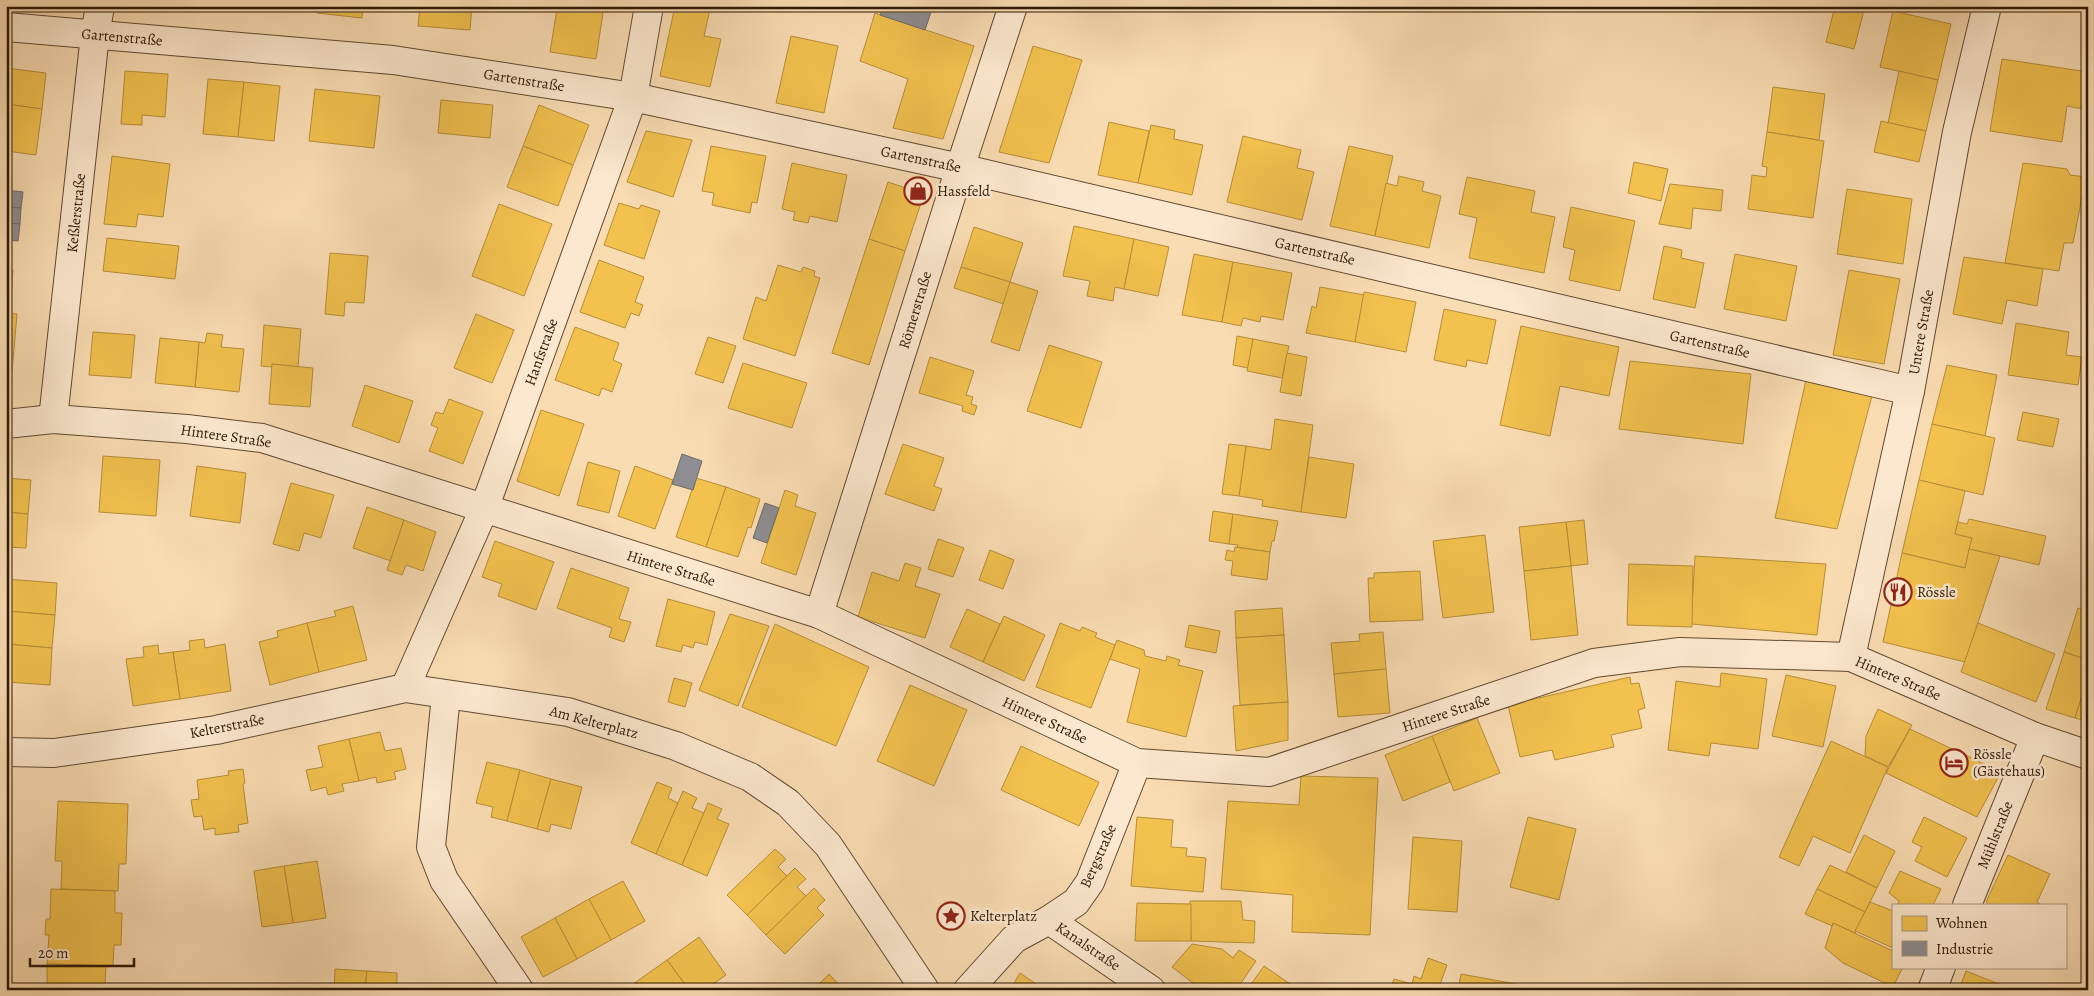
<svg xmlns="http://www.w3.org/2000/svg" width="2094" height="996" viewBox="0 0 2094 996" font-family="Alegreya,serif">
  <style>
    .homes { fill: #f2c14e; stroke: #b78e38 }
    .industry { fill: #8d8d92; stroke: #706a68 }
    .lines { fill: none; stroke-linecap: round; stroke-linejoin: round }
    .minor-casing { stroke: #604930; stroke-width: 30 }
    .minor { stroke: #fce8ce; stroke-width: 28 }
    .labels { text-anchor: middle; stroke-width: 5; stroke-linejoin: round; paint-order: stroke }
    .street-label { font-size: 15px; fill: #2d1805; stroke: #fce8ce }
    .poi-label { font-size: 15px; fill: #2d1805; stroke: #fce8ce; text-anchor: start }
  </style>
  <rect width="100%" height="100%" fill="#fadcb3"/>
  <filter id="stains"><feTurbulence type="fractalNoise" baseFrequency=".004" numOctaves="4"/><feColorMatrix values="0 0 0 0 .2 0 0 0 0 .09 0 0 0 0 .02 0 0 0 .5 -.17"/></filter>
  <radialGradient id="worn" r=".72"><stop offset=".6" stop-color="#630" stop-opacity="0"/><stop offset="1" stop-color="#630" stop-opacity=".3"/></radialGradient>
  <g class="homes">
    <path d="M318 6H363L362 18 317 13Z"/>
    <path d="M420 6H472L470 30 418 26Z"/>
    <path d="M549 6H604L596 59 550 52 557 9 548 8Z"/>
    <path d="M675 6H697L710 9 704 36 721 39 710 87 660 76Z"/>
    <path d="M1835 6H1865L1854 49 1826 42Z"/>
    <path d="M1893 11 1951 24 1938 80 1880 67Z"/>
    <path d="M875 13 974 46 943 139 893 128 908 79 860 61Z"/>
    <path d="M791 36 838 46 824 113 776 103Z"/>
    <path d="M1033 46 1082 60 1049 163 999 152Z"/>
    <path d="M2002 59 2088 72 2083 109 2067 106 2062 142 1990 131Z"/>
    <path d="M6 68 46 73 42 109 6 104Z"/>
    <path d="M125 71 168 74 165 117 142 115V125L121 124Z"/>
    <path d="M1899 71 1938 80 1926 131 1888 123Z"/>
    <path d="M208 79 244 82 238 137 203 134Z"/>
    <path d="M244 82 280 86 274 141 238 137Z"/>
    <path d="M1773 87 1825 94 1819 140 1767 132Z"/>
    <path d="M315 89 380 96 374 148 309 141Z"/>
    <path d="M441 100 493 105 490 138 438 133Z"/>
    <path d="M6 104 42 109 36 155 6 151Z"/>
    <path d="M539 105 589 125 573 165 523 146Z"/>
    <path d="M1881 121 1926 131 1919 162 1874 152Z"/>
    <path d="M1109 122 1149 131 1138 183 1098 175Z"/>
    <path d="M1151 125 1175 130 1174 139 1203 145 1192 195 1138 183Z"/>
    <path d="M646 131 692 140 673 197 627 182Z"/>
    <path d="M1767 132 1824 141 1813 218 1748 209 1752 175 1766 177 1767 167 1762 166Z"/>
    <path d="M1243 136 1301 150 1297 168 1314 172 1302 220 1227 202Z"/>
    <path d="M523 146 573 165 558 206 507 187Z"/>
    <path d="M711 146 766 156 757 203 752 202 750 213 712 205 714 193 702 191Z"/>
    <path d="M1349 146 1393 156 1375 236 1330 226Z"/>
    <path d="M112 156 170 164 163 217 138 214 136 227 104 224Z"/>
    <path d="M1634 162 1668 169 1661 201 1628 193Z"/>
    <path d="M792 163 847 175 837 222 810 216 808 223 793 220 795 212 782 209Z"/>
    <path d="M2023 163 2067 169 2070 175 2086 177 2073 243H2064L2059 271 2005 263Z"/>
    <path d="M1399 176 1424 182 1422 191 1441 196 1429 248 1375 236 1386 183 1397 186Z"/>
    <path d="M1467 177 1535 191 1531 212 1555 217 1544 273 1469 258 1477 218 1459 214Z"/>
    <path d="M888 182 924 194 905 251 869 239Z"/>
    <path d="M1670 184 1723 190 1721 211 1693 208 1691 229 1659 224Z"/>
    <path d="M1847 189 1912 199 1903 264 1837 254Z"/>
    <path d="M619 203 639 209 641 205 660 211 644 259 604 245Z"/>
    <path d="M499 204 552 224 524 296 472 276Z"/>
    <path d="M1571 207 1635 221 1620 291 1569 280 1575 250 1563 247Z"/>
    <path d="M1074 226 1134 239 1124 289 1115 287 1113 301 1087 296 1090 281 1063 276Z"/>
    <path d="M974 227 1023 243 1010 282 961 267Z"/>
    <path d="M107 238 179 246 175 279 103 271Z"/>
    <path d="M869 239 905 251 869 365 832 353Z"/>
    <path d="M1134 239 1169 247 1158 296 1124 289Z"/>
    <path d="M1664 246 1682 250 1681 258 1704 263 1695 308 1653 299Z"/>
    <path d="M330 253 368 256 364 303 345 302 344 316 325 314Z"/>
    <path d="M1194 254 1233 262 1222 322 1182 315Z"/>
    <path d="M1735 254 1797 266 1786 321 1724 309Z"/>
    <path d="M1964 257 2043 269 2037 306 2007 300 2002 324 1953 314Z"/>
    <path d="M599 260 644 277 635 302 643 305 639 316 631 313 625 328 580 312Z"/>
    <path d="M1233 262 1292 273 1283 320 1261 316 1260 322 1243 318 1241 326 1222 322Z"/>
    <path d="M778 265 801 272 803 267 815 271 814 276 820 278 795 356 743 339 756 297 766 301Z"/>
    <path d="M961 267 1010 282 1004 304 954 288Z"/>
    <path d="M6 270H13L10 314 6 313Z"/>
    <path d="M1849 270 1900 279 1884 364 1833 355Z"/>
    <path d="M1010 282 1038 291 1019 351 991 342Z"/>
    <path d="M1320 287 1364 295 1355 342 1306 333 1312 306 1316 308Z"/>
    <path d="M1364 292 1416 302 1406 352 1355 342Z"/>
    <path d="M1444 309 1496 320 1487 364 1467 360 1466 367 1434 360Z"/>
    <path d="M6 313 17 314 12 372H6Z"/>
    <path d="M476 314 514 330 492 383 454 368Z"/>
    <path d="M2016 323 2069 332 2066 355 2082 357 2078 385 2008 375Z"/>
    <path d="M264 325 301 329 298 367 272 364V367L261 366Z"/>
    <path d="M1521 326 1619 347 1609 396 1560 386 1550 436 1500 425Z"/>
    <path d="M575 327 619 343 613 360 622 364 612 392 602 388 599 396 555 380Z"/>
    <path d="M93 332 135 335 131 378 89 375Z"/>
    <path d="M207 333 223 335 221 347 244 349 239 392 195 387 199 342 205 343Z"/>
    <path d="M1237 336 1253 339 1248 368 1233 365Z"/>
    <path d="M708 337 736 346 723 383 695 374Z"/>
    <path d="M160 338 199 342 195 387 155 383Z"/>
    <path d="M1253 339 1289 346 1282 378 1247 371Z"/>
    <path d="M1049 345 1102 362 1081 428 1027 411Z"/>
    <path d="M1287 353 1307 357 1301 396 1280 392Z"/>
    <path d="M930 357 974 371 966 395 973 397 971 404 977 406 974 415 962 411 963 406 919 393Z"/>
    <path d="M1630 361 1751 374 1743 444 1619 429Z"/>
    <path d="M743 363 807 383 792 428 728 408Z"/>
    <path d="M272 364 313 368 310 407 269 404Z"/>
    <path d="M1947 365 1997 375 1985 436 1932 424Z"/>
    <path d="M1806 380 1873 392 1837 529 1775 518Z"/>
    <path d="M365 385 413 401 399 443 352 426Z"/>
    <path d="M449 399 483 412 463 464 429 451 438 428 431 425 436 412 443 414Z"/>
    <path d="M541 410 584 424 559 496 517 481Z"/>
    <path d="M2023 412 2059 419 2053 447 2017 440Z"/>
    <path d="M1275 419 1313 425 1301 512 1262 506 1263 500 1239 496 1246 446 1271 450Z"/>
    <path d="M1932 424 1995 438 1983 495 1919 480Z"/>
    <path d="M903 444 944 458 934 486 942 489 934 511 885 494Z"/>
    <path d="M1229 444 1246 446 1239 496 1222 494Z"/>
    <path d="M103 456 160 460 156 516 99 512Z"/>
    <path d="M1309 457 1354 464 1346 518 1301 512Z"/>
    <path d="M588 462 620 471 609 513 577 505Z"/>
    <path d="M197 466 246 473 240 523 190 516Z"/>
    <path d="M635 466 673 480 655 529 618 516Z"/>
    <path d="M6 478 31 480 28 514 6 512Z"/>
    <path d="M696 478 726 487 706 547 676 537Z"/>
    <path d="M1919 480 1965 491 1955 534 1972 538 1965 568 1902 553Z"/>
    <path d="M291 483 334 495 321 538 304 533 299 551 273 544Z"/>
    <path d="M726 487 760 499 751 528 748 527 738 557 706 547Z"/>
    <path d="M785 490 798 495 795 506 816 513 796 575 761 563Z"/>
    <path d="M367 507 404 520 391 561 353 548Z"/>
    <path d="M1213 511 1233 514 1229 544 1209 541Z"/>
    <path d="M6 512 28 514 26 548 6 547Z"/>
    <path d="M1233 514 1278 521 1274 541H1272L1270 552 1237 547 1238 545 1229 544Z"/>
    <path d="M1969 519 2046 536 2039 565 1969 549 1972 538 1955 534 1958 522 1967 524Z"/>
    <path d="M404 520 436 532 423 571 406 565 402 575 387 570Z"/>
    <path d="M1584 520 1588 564 1571 566 1566 522Z"/>
    <path d="M1566 522 1571 566 1524 571 1519 527Z"/>
    <path d="M1485 535 1494 612 1443 618 1433 541Z"/>
    <path d="M938 539 964 548 953 577 928 569Z"/>
    <path d="M495 541 554 562 536 610 498 596 502 584 482 577Z"/>
    <path d="M1235 547 1270 552 1267 580 1231 575 1233 561 1225 560 1227 550 1234 552Z"/>
    <path d="M1969 549 2000 556 1965 662 1883 642 1902 553 1965 568Z"/>
    <path d="M990 550 1014 560 1003 589 979 580Z"/>
    <path d="M1695 556 1826 564 1817 635 1691 624Z"/>
    <path d="M905 563 921 568 915 586 940 594 925 638 858 617 872 572 899 581Z"/>
    <path d="M1629 564 1693 566 1692 627 1627 625Z"/>
    <path d="M1571 566 1578 635 1531 640 1524 571Z"/>
    <path d="M571 568 629 588 619 619 631 622 624 642 609 637 612 628 557 608Z"/>
    <path d="M1420 571 1423 620 1370 622 1368 578H1374V573Z"/>
    <path d="M6 579 57 583 55 615 6 611Z"/>
    <path d="M668 599 715 612 707 645 695 642 693 648 683 645 681 652 656 646Z"/>
    <path d="M353 606 367 660 319 672 307 623 336 616 334 611Z"/>
    <path d="M1282 608 1284 635 1236 638 1235 611Z"/>
    <path d="M2078 608 2088 611V660L2064 652Z"/>
    <path d="M967 609 1000 624 983 662 950 647Z"/>
    <path d="M6 611 55 615 52 648 6 644Z"/>
    <path d="M730 614 769 626 738 706 699 690Z"/>
    <path d="M1004 616 1045 635 1024 681 983 662Z"/>
    <path d="M307 623 319 672 270 685 259 642 278 637 277 631Z"/>
    <path d="M1060 623 1080 631 1082 627 1097 633 1095 637 1115 645 1091 708 1036 687Z"/>
    <path d="M1978 623 2055 654 2036 702 1961 672Z"/>
    <path d="M775 624 869 667 836 746 742 707Z"/>
    <path d="M1189 625 1220 631 1216 653 1185 647Z"/>
    <path d="M1383 632 1386 669 1334 674 1331 643 1360 641 1359 634Z"/>
    <path d="M1284 635 1288 702 1240 705 1236 638Z"/>
    <path d="M204 639 205 648 225 644 231 691 180 699 173 652 190 650 189 641Z"/>
    <path d="M1117 640 1144 650 1145 656 1166 661 1167 656 1180 660 1178 665 1203 671 1186 737 1127 722 1140 669 1110 659Z"/>
    <path d="M6 644 52 648 50 685 6 682Z"/>
    <path d="M158 645 159 654 173 652 180 699 133 706 126 659 144 657 143 647Z"/>
    <path d="M2064 652 2088 660V677L2075 718 2046 709Z"/>
    <path d="M1386 669 1390 713 1338 717 1334 674Z"/>
    <path d="M1721 673 1767 679 1758 749 1711 743 1709 756 1668 750 1676 681 1720 687Z"/>
    <path d="M1786 675 1836 686 1823 747 1772 736Z"/>
    <path d="M1630 677 1631 684 1639 683 1645 708 1638 710 1642 728 1611 735 1614 747 1555 760 1552 750 1520 757 1508 705Z"/>
    <path d="M2088 677V722L2075 718Z"/>
    <path d="M674 678 692 683 685 707 668 702Z"/>
    <path d="M910 685 967 710 934 786 877 761Z"/>
    <path d="M1288 702V740L1236 751 1233 706Z"/>
    <path d="M1878 709 1912 725 1888 767 1865 756 1866 736Z"/>
    <path d="M1477 718 1500 773 1454 791 1432 736Z"/>
    <path d="M1910 729 2001 772 1977 817 1886 773Z"/>
    <path d="M380 732 385 751 401 748 406 769 394 772 396 779 377 783 376 777 359 781 349 739Z"/>
    <path d="M1432 736 1450 782 1403 801 1385 755Z"/>
    <path d="M349 739 359 781 342 784 344 791 328 795 326 787 311 791 306 770 323 767 318 746Z"/>
    <path d="M1831 741 1888 767 1850 853 1813 836 1799 866 1779 857Z"/>
    <path d="M1021 746 1099 782 1079 826 1001 790Z"/>
    <path d="M487 762 520 770 507 821 491 817 493 807 476 803Z"/>
    <path d="M243 769 245 783 243 784 248 823 238 825 239 832 215 835V828L204 830 202 816 194 817 191 800 199 799 197 780 229 775 228 771Z"/>
    <path d="M520 770 551 779 537 829 507 821Z"/>
    <path d="M1301 776 1378 778 1370 935 1292 932 1293 895 1221 889 1228 801 1299 805Z"/>
    <path d="M551 779 582 787 571 829 551 824 549 832 537 829Z"/>
    <path d="M657 782 672 788 668 798 678 803 656 854 631 843Z"/>
    <path d="M683 791 697 798 692 808 704 813 682 865 656 854Z"/>
    <path d="M58 801 128 804 126 864H119L118 891 61 889 62 861H55Z"/>
    <path d="M708 803 722 809 717 819 729 824 707 876 682 865Z"/>
    <path d="M1137 817 1173 820 1171 847 1187 848 1186 856 1206 858 1203 892 1131 886Z"/>
    <path d="M1528 817 1576 829 1559 900 1510 887Z"/>
    <path d="M1924 817 1967 838 1947 877 1915 861 1922 847 1912 842Z"/>
    <path d="M1864 835 1895 851 1877 888 1846 872Z"/>
    <path d="M1413 837 1462 841 1457 912 1408 909Z"/>
    <path d="M775 849 786 859 778 867 787 876 747 915 727 895Z"/>
    <path d="M2008 855 2050 874 2037 902 2042 905H1990L1986 902Z"/>
    <path d="M317 861 326 918 293 923 284 866Z"/>
    <path d="M1830 865 1877 888 1865 912 1817 889Z"/>
    <path d="M284 866 293 923 262 927 254 871Z"/>
    <path d="M795 868 806 879 797 887 806 896 766 935 747 915Z"/>
    <path d="M1900 871 1941 889 1933 905H1897L1899 901 1889 893Z"/>
    <path d="M623 881 645 921 611 940 589 899Z"/>
    <path d="M814 888 825 900 817 908 824 915 785 954 766 935Z"/>
    <path d="M51 889 115 891V913H122L121 945H114L113 966 47 964 49 935H45L46 919H50Z"/>
    <path d="M1817 889 1865 912 1855 933 1833 923 1832 926 1805 914Z"/>
    <path d="M589 899 611 940 577 959 555 918Z"/>
    <path d="M1190 901H1241L1243 920 1255 921 1254 943 1191 941Z"/>
    <path d="M1870 902 1893 911V948L1855 931Z"/>
    <path d="M1137 903 1191 904V941H1135Z"/>
    <path d="M555 918 577 959 543 977 521 937Z"/>
    <path d="M1833 923 1893 951V967H1903L1893 987 1843 963 1825 948Z"/>
    <path d="M699 937 726 975 705 990H689L667 960Z"/>
    <path d="M1192 944 1222 949 1233 958 1239 950 1256 961 1236 990H1202L1172 967Z"/>
    <path d="M1428 958 1447 965 1438 990H1390L1394 979 1412 984 1414 976 1421 979Z"/>
    <path d="M667 960 689 990H641L636 982Z"/>
    <path d="M47 964 106 966 105 985 114 986V990H47Z"/>
    <path d="M1264 966 1299 990H1247Z"/>
    <path d="M335 969 367 971 365 990H334Z"/>
    <path d="M367 971 397 973V990H365Z"/>
    <path d="M1966 971 2014 990H1959Z"/>
    <path d="M1020 973 1045 990H1010Z"/>
    <path d="M829 974 844 990H813Z"/>
    <path d="M1461 974 1521 985 1520 990H1458Z"/>
    <path d="M636 982 641 990H625Z"/>
    <path d="M215 986 253 988V990H214Z"/>
  </g>
  <g class="industry">
    <path d="M883 6H933L925 30 880 15Z"/>
    <path d="M6 190 23 192 21 208 6 207Z"/>
    <path d="M6 207 21 208 20 224 6 223Z"/>
    <path d="M6 223 20 224 18 241 6 240Z"/>
    <path d="M682 454 702 461 693 490 672 484Z"/>
    <path d="M765 503 779 508 767 543 753 538Z"/>
  </g>
  <g class="lines">
    <g class="minor-casing">
      <g id="minor">
        <path d="M6 27 393 60 633 97 960 168 1910 391"/>
        <path d="M53 419 95 35 100 6"/>
        <path d="M6 424 53 419 187 429 262 438 819 614 1137 763 1269 772 1594 663 1680 652 1851 657 2035 737 2088 755"/>
        <path d="M819 614 960 168 1013 6"/>
        <path d="M1851 657 1910 391 1957 132 1987 6"/>
        <path d="M405 688 484 509 633 97 649 6"/>
        <path d="M446 695 431 847 444 880 519 990"/>
        <path d="M6 752 54 753 216 730 405 688 568 712 676 746 750 777 788 803 828 845 925 990"/>
        <path d="M1967 905 2035 737"/>
        <path d="M1049 920 1151 990"/>
        <path d="M968 990 1014 939 1049 920 1076 902 1090 882 1137 763"/>
        <path d="M1932 990 1941 967"/>
      </g>
    </g>
    <use href="#minor" class="minor"/>
  </g>
  <defs>
    <g id="shop-ring" transform="scale(1.4375)"><circle r="9.5" fill="#fce8ce" stroke="#8f2418" stroke-width="1.5"/><path d="M-5-2.5h2.3a2.7 3.5 0 0 1 5.4 0H5L5.5 6h-11ZM-1.5-2.5h3a1.5 2.3 0 0 0-3 0Z" fill="#8f2418"/></g>
    <g id="restaurant-ring" transform="scale(1.4375)"><circle r="9.5" fill="#fce8ce" stroke="#8f2418" stroke-width="1.5"/><path d="M-5-6h1v4h1v-4h1v4h1v-4h1v5L-1.5 .5V6h-2V.5L-5-1ZM5-6V6H3V1.5H1.5Q1.5-4 5-6Z" fill="#8f2418"/></g>
    <g id="hotel-ring" transform="scale(1.4375)"><circle r="9.5" fill="#fce8ce" stroke="#8f2418" stroke-width="1.5"/><path d="M-6-4.5h1.5V1H6V5H4.5V3h-9V5H-6ZM-4 0a1.8 1.8 0 1 1 3.6 0ZM.5 0V-2.5h3Q6-2.5 6 0Z" fill="#8f2418"/></g>
    <g id="sight-ring" transform="scale(1.4375)"><circle r="9.5" fill="#fce8ce" stroke="#8f2418" stroke-width="1.5"/><path d="M0-6L1.8-2.2L6-1.7L2.9 1.2L3.7 5.4L0 3.3L-3.7 5.4L-2.9 1.2L-6-1.7L-1.8-2.2Z" fill="#8f2418"/></g>
  </defs>
  <g fill-rule="evenodd">
    <use href="#shop-ring" x="918" y="191"/>
    <use href="#restaurant-ring" x="1898" y="592"/>
    <use href="#hotel-ring" x="1954" y="763"/>
    <use href="#sight-ring" x="951" y="916"/>
  </g>
  <g class="labels">
    <g class="street-label">
      <text transform="translate(122 37) rotate(5)" y="5">Gartenstraße</text>
      <text transform="translate(524 80) rotate(9)" y="5">Gartenstraße</text>
      <text transform="translate(921 159) rotate(12)" y="5">Gartenstraße</text>
      <text transform="translate(76 213) rotate(-84)" y="5">Keßlerstraße</text>
      <text transform="translate(1315 251) rotate(13)" y="5">Gartenstraße</text>
      <text transform="translate(915 310) rotate(-73)" y="5">Römerstraße</text>
      <text transform="translate(1921 332) rotate(-80)" y="5">Untere Straße</text>
      <text transform="translate(1710 344) rotate(13)" y="5">Gartenstraße</text>
      <text transform="translate(541 352) rotate(-70)" y="5">Hanfstraße</text>
      <text transform="translate(226 436) rotate(8)" y="5">Hintere Straße</text>
      <text transform="translate(671 568) rotate(17)" y="5">Hintere Straße</text>
      <text transform="translate(1898 678) rotate(23)" y="5">Hintere Straße</text>
      <text transform="translate(1446 713) rotate(-18)" y="5">Hintere Straße</text>
      <text transform="translate(1045 720) rotate(25)" y="5">Hintere Straße</text>
      <text transform="translate(594 722) rotate(15)" y="5">Am Kelterplatz</text>
      <text transform="translate(227 726) rotate(-11)" y="5">Kelterstraße</text>
      <text transform="translate(1995 835) rotate(-68)" y="5">Mühlstraße</text>
      <text transform="translate(1098 856) rotate(-66)" y="5">Bergstraße</text>
      <text transform="translate(1088 946) rotate(34)" y="5">Kanalstraße</text>
    </g>
    <g class="poi-label">
      <text x="937" y="196">Hassfeld</text>
      <text x="1917" y="597">Rössle</text>
      <text x="1973" y="759">Rössle<tspan x="1973" dy="17">(Gästehaus)</tspan></text>
      <text x="970" y="921">Kelterplatz</text>
    </g>
  </g>
  <rect width="2094" height="996" fill="none" stroke="#fadcb3" stroke-width="25"/>
  <rect x="8" y="8" width="2079" height="981" fill="none" stroke="#2d1805" stroke-width="2.5"/>
  <rect x="12" y="12" width="2069" height="971" fill="none" stroke="#2d1805"/>
  <rect x="1892" y="904" width="175" height="65" fill="#fce8ce" stroke="#a9957e"/>
  <rect x="1902" y="916" width="25" height="15" fill="#f2c14e" stroke="#a9957e"/>
  <text x="1936" y="928" font-size="15" fill="#2d1805">Wohnen</text>
  <rect x="1902" y="941" width="25" height="15" fill="#8d8d92" stroke="#a9957e"/>
  <text x="1936" y="954" font-size="15" fill="#2d1805">Industrie</text>
  <path d="M30 958v8h104v-8" fill="none" stroke="#2d1805" stroke-width="2.5"/>
  <text x="38" y="958" font-size="15" fill="#2d1805" stroke="#fce8ce" stroke-width="4" paint-order="stroke">20 m</text>
  <rect width="100%" height="100%" filter="url(#stains)"/>
  <rect width="100%" height="100%" fill="url(#worn)"/>
</svg>
